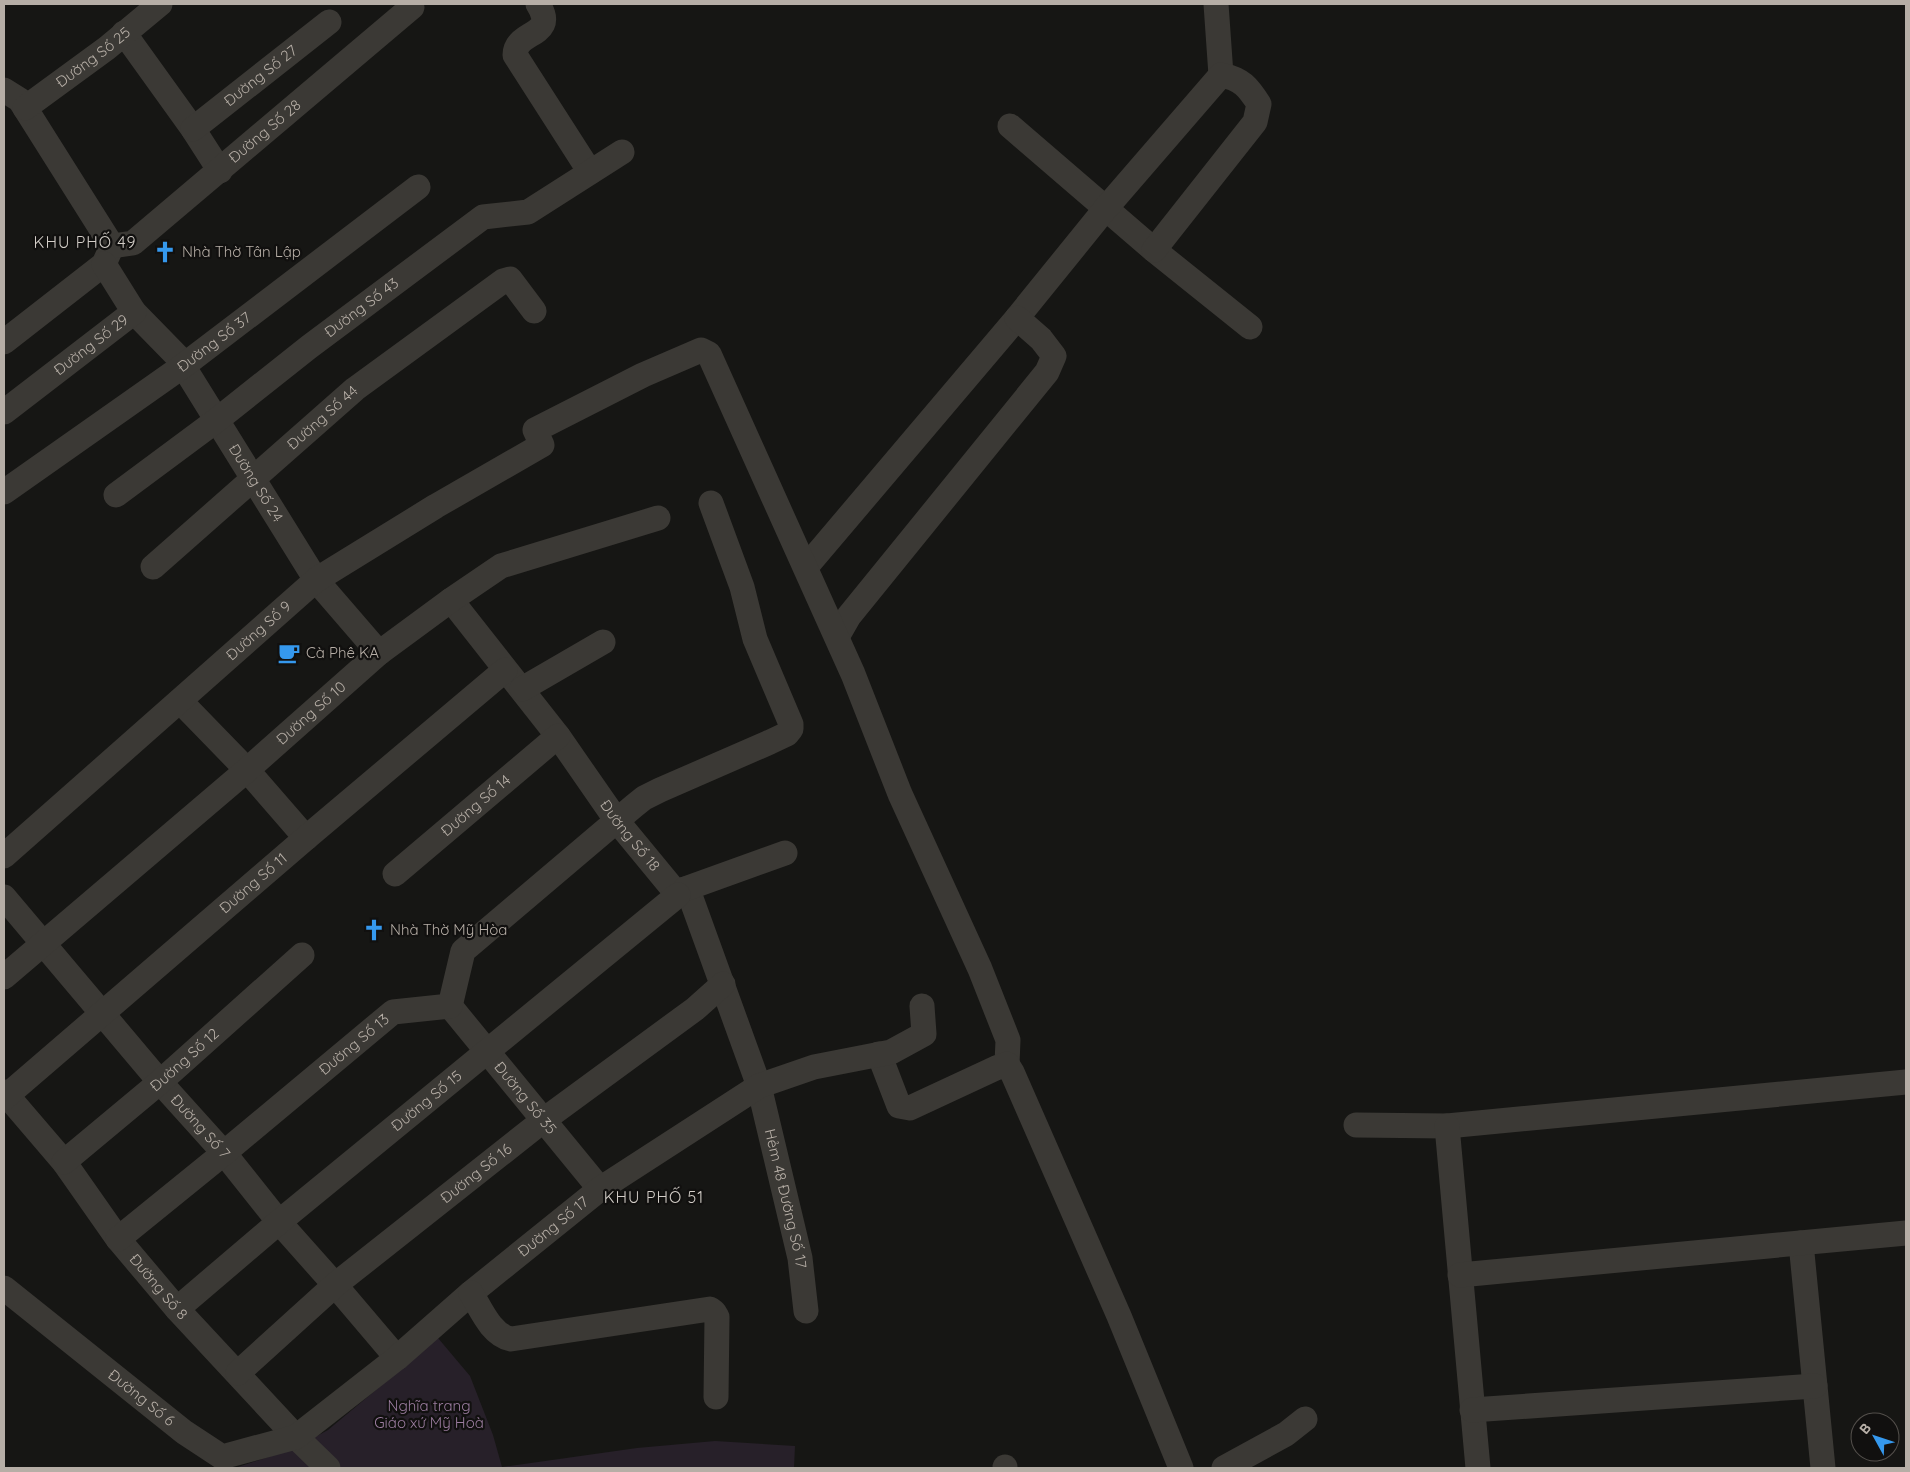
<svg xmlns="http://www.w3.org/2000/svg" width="1910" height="1472" viewBox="0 0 1910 1472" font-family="Quicksand,sans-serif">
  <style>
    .green { fill: #272029 }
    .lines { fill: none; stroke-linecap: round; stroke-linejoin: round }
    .minor { stroke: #3b3935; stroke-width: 25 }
    .labels { text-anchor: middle; stroke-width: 4.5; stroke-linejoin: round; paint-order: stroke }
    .street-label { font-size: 15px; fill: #b6aea6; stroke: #11100f }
    .poi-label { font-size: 15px; fill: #b6aea6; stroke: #11100f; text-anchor: start }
    .park-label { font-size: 15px; fill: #9c7da0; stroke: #11100f }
    .neighbourhood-label { font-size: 16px; letter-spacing: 1px; fill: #d2cdc7; stroke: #11100f }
  </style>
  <rect width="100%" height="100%" fill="#161614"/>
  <path class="green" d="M438 1338 470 1376 493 1435 502 1467 637 1448 715 1441 795 1446 794 1468H235L295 1448 328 1430Z"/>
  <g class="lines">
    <g class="minor">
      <path d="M538 4C559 37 515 30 515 55L590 172"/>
      <path d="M1216 4 1221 75"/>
      <path d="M124 33 193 129 220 171"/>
      <path d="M4 90 20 100 112 246 104 264 4 342"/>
      <path id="s1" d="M25 108 107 48 160 4"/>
      <path d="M1010 126 1154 250 1250 327"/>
      <path id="s2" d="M193 129 329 22"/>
      <path id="s3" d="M112 246 133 243 412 7"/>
      <path id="s4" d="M134 312 177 356 316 580 379 653"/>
      <path id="s5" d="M4 412 134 312 104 264"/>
      <path id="s6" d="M4 492 183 366 418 187"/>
      <path id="s7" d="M116 495 217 420 309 347 483 217 528 212 622 152"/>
      <path id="s8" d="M153 567 355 389 503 281 510 279 534 311"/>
      <path d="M806 567 1017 318 1106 208 1221 75C1242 79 1248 87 1259 104L1255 122 1154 250"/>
      <path id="s9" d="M451 600 558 736 617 821 678 895 685 889 692 901 759 1086 800 1258 806 1311"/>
      <path d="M837 637 849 616 1047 372 1054 356 1041 339 1017 318"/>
      <path d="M522 689 603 642"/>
      <path d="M180 701 247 770 306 838"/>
      <path id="s10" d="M4 856 316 580 436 506 542 445 535 430 643 375 701 350 709 354 853 674 900 794 980 969 1008 1040 1007 1064"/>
      <path id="s11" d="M395 874 558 736"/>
      <path d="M685 889 785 853"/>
      <path id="s12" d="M4 897 160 1082 224 1153 279 1222 335 1285 397 1358"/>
      <path id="s13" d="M4 977 247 770 379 653 451 600 501 566 658 518"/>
      <path id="s14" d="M450 1006 600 1189"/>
      <path d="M879 1054 899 1106 910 1108 996 1068 1007 1064 1012 1072 1119 1316 1181 1468"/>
      <path id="s15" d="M4 1092 64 1162 118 1239 177 1309 296 1437 328 1468"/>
      <path id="s16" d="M4 1098 306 838 505 670"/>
      <path d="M1356 1125 1447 1126 1906 1082"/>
      <path d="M1447 1126 1478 1468"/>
      <path id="s17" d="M64 1162 160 1082 302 955"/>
      <path id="s18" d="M118 1239 224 1153 393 1012 450 1006 463 951 634 806 644 798 660 790 770 742 787 734 791 729V724L755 639 742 587 711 503"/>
      <path d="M1801 1243 1823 1468"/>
      <path d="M1460 1275 1906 1233"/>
      <path id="s19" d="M4 1288 184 1432 222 1457 296 1437 397 1358 471 1293 600 1189 759 1086 814 1067 891 1052 924 1034 922 1006"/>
      <path d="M471 1293C481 1309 491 1335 511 1339L710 1309 714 1312 717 1317 716 1397"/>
      <path id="s20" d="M177 1309 279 1222 678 895"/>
      <path id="s21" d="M238 1373 335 1285 545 1119 695 1009 723 984"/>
      <path d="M1472 1410 1815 1386"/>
      <path d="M1005 1467V1468"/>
      <path d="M1224 1468 1286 1434 1305 1419"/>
    </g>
  </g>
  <defs>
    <g id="church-bare" transform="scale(1.725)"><path d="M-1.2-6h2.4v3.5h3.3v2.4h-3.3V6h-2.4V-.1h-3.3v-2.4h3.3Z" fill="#3598ed" stroke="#11100f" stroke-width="2.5" paint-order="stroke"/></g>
    <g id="cafe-bare" transform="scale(1.725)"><path d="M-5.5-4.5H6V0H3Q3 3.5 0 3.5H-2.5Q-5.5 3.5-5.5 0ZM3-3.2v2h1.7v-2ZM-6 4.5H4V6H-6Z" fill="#3598ed" stroke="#11100f" stroke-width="2.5" paint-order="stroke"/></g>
  </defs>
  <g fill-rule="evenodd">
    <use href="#church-bare" x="165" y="252"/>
    <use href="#cafe-bare" x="289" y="653"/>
    <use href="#church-bare" x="374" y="930"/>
  </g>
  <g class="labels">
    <g class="street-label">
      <text dy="5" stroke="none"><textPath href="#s1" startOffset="85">Đường Số 25</textPath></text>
      <text dy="5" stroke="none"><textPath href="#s2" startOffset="86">Đường Số 27</textPath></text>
      <text dy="5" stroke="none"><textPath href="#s3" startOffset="194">Đường Số 28</textPath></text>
      <text dy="5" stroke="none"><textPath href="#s7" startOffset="309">Đường Số 43</textPath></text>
      <text dy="5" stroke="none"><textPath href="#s6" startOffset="258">Đường Số 37</textPath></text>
      <text dy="5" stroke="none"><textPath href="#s5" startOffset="110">Đường Số 29</textPath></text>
      <text dy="5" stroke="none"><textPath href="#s8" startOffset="226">Đường Số 44</textPath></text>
      <text dy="5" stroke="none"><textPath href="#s4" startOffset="211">Đường Số 24</textPath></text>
      <text dy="5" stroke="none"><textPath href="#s10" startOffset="340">Đường Số 9</textPath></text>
      <text dy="5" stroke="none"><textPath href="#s13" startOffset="405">Đường Số 10</textPath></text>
      <text dy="5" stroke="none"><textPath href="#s11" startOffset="106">Đường Số 14</textPath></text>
      <text dy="5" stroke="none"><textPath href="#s9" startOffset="296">Đường Số 18</textPath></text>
      <text dy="5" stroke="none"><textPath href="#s16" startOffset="329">Đường Số 11</textPath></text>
      <text dy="5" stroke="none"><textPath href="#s18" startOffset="306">Đường Số 13</textPath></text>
      <text dy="5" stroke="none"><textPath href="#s17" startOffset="158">Đường Số 12</textPath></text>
      <text dy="5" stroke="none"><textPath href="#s14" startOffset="119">Đường Số 35</textPath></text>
      <text dy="5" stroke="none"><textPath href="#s20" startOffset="325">Đường Số 15</textPath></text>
      <text dy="5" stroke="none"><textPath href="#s12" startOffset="302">Đường Số 7</textPath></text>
      <text dy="5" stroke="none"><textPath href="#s21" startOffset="311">Đường Số 16</textPath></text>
      <text dy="5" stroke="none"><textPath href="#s9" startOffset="708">Hẻm 48 Đường Số 17</textPath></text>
      <text dy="5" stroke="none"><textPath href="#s19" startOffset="685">Đường Số 17</textPath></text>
      <text dy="5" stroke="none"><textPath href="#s15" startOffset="249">Đường Số 8</textPath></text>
      <text dy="5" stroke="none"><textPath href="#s19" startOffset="176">Đường Số 6</textPath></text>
    </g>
    <g class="poi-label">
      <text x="182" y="257">Nhà Thờ Tân Lập</text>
      <text x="306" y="658">Cà Phê KA</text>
      <text x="390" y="935">Nhà Thờ Mỹ Hòa</text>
    </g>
    <g class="park-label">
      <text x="429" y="1411">Nghĩa trang<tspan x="429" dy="17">Giáo xứ Mỹ Hoà</tspan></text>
    </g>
    <g class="neighbourhood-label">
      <text x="85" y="248">KHU PHỐ 49</text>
      <text x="654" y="1203">KHU PHỐ 51</text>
    </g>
  </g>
  <rect width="1910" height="1472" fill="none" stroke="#b6aea6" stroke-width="10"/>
  <g transform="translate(1875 1437) rotate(310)"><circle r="24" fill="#11100f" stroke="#534f4b"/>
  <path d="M0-4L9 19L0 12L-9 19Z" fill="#3598ed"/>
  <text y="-8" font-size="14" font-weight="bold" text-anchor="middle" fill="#b6aea6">B</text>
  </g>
</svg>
